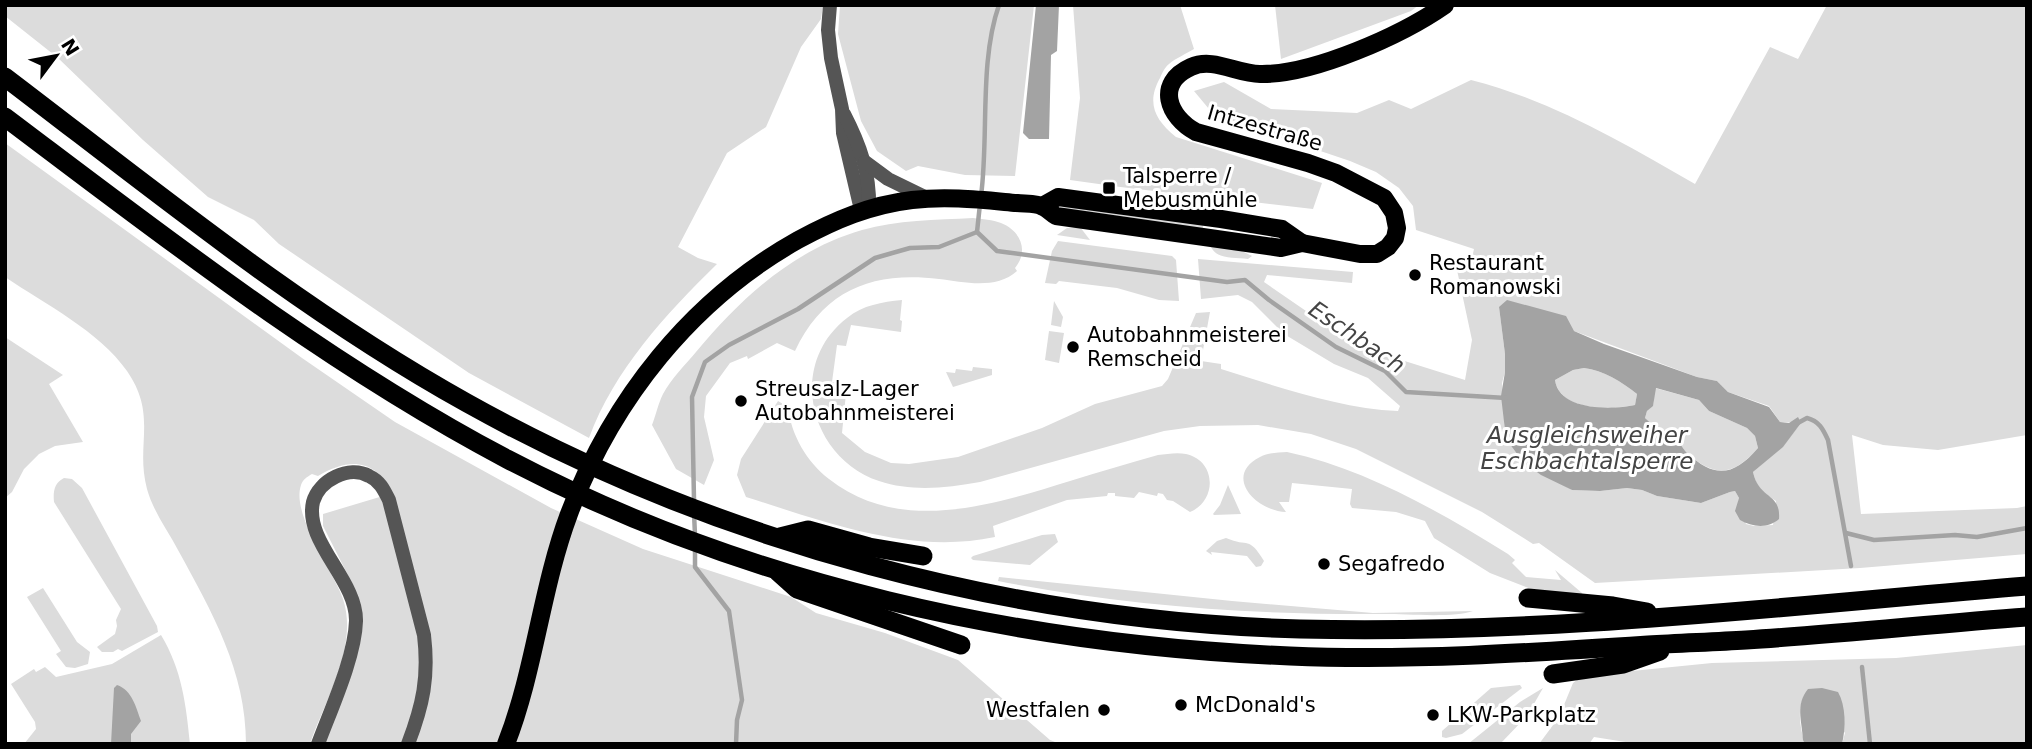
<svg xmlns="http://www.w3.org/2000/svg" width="2032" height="749" viewBox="0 0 2032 749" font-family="'DejaVu Sans',sans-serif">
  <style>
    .green { fill: #dcdcdc; fill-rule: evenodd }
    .water { fill: #a3a3a3; fill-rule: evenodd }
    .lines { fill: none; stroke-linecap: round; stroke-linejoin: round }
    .stream { stroke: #a3a3a3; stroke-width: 4.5 }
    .minor { stroke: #555; stroke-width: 14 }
    .major { stroke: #000; stroke-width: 18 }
    .highway { stroke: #000; stroke-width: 19 }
    .poi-dot { fill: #000; stroke: #fff; stroke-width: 2.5 }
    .labels { text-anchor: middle; stroke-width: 6; stroke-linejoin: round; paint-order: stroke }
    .street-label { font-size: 21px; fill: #000; stroke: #fff }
    .poi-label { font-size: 21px; fill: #000; stroke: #fff; text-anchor: start }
    .water-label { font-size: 23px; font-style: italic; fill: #444; stroke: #fff }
  </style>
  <rect width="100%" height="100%" fill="#fff"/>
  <g class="green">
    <path d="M5 5H823L821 19 801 47 766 127 727 153 678 247 698 258 717 264C666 314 614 370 589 438L469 373 279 244 254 220 208 197 143 140 58 58 5 16Z"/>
    <path d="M840 5H1034L1015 176 965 175 918 166 906 171 877 151 861 121 838 34Z"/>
    <path d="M1073 5H1180L1194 49C1186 54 1176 58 1169 64 1165 67 1162 73 1160 78 1146 103 1155 120 1176 137L1322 183 1313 209C1232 199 1151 192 1070 180L1080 98Z"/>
    <path d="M1275 5H1419L1411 11 1281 59Z"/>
    <path d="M1827 5H2027V435L1938 450 1883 445 1852 435 1861 514 2017 508 2027 506V554L1860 568 1595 583 1539 543 1533 544 1482 512 1356 449 1311 434 1258 425 1200 426 1164 431 980 482C946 488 912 492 879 481 810 458 786 365 847 318 863 305 882 302 902 300L900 320 902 321 901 332 851 325 846 346 837 345 832 382 842 383 841 391 846 393 842 433 865 452 891 463 909 464 958 457 1042 428 1095 404 1162 386 1168 379 1196 313 1210 312 1201 361 1221 364V369C1279 387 1338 408 1398 411L1400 406 1368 378 1334 364 1284 334 1252 302 1238 295 1201 299 1198 259 1353 272 1352 283 1267 275 1264 282 1357 346 1465 380 1472 340 1457 270 1471 262 1474 249 1416 230 1413 206 1399 188 1376 172 1350 161 1214 115 1194 91 1224 82 1271 109 1357 113 1389 100 1411 109 1471 80C1553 101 1623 143 1695 184L1770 47 1798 59ZM1499 307 1574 331 1697 377 1717 381 1728 392 1769 406 1780 422 1801 423 1783 446 1753 472C1756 487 1763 493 1776 501L1773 525 1754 526 1746 524 1738 506 1739 498 1735 491 1730 492 1701 503 1657 496 1642 490 1627 488 1600 491 1572 490 1523 462 1509 443 1505 430 1502 383 1505 372V354Z"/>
    <path d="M5 143 302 358 395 422 551 508 643 549 791 597 816 613 885 633 958 660 1050 740 1060 744H324L332 721 356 591 323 526V514L393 493C374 458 349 458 318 476L312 474C307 477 303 479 301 485 291 515 333 570 343 599 358 644 328 696 312 738L310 744H246C246 671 212 612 178 550 168 531 153 511 147 489 135 444 158 416 127 371 99 331 45 304 5 277Z"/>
    <path d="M1068 206 1203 224V229L1058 209Z"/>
    <path d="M973 218C982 219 993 220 1001 223 1021 231 1029 251 1015 268L1017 271C996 290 964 282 939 279 874 271 824 289 795 351L777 343 748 359 747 356 730 363 706 396 704 417 714 460 704 485 676 469 652 425C656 415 658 404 663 394 671 379 685 365 696 352 741 298 793 250 862 230 897 220 936 220 973 218Z"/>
    <path d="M1080 227 1090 240 1057 235 1067 228Z"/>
    <path d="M1058 241 1172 256 1176 260 1179 301 1159 300 1117 288 1059 281 1056 284 1045 283 1052 251Z"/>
    <path d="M1210 245 1238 249 1252 256 1248 259C1233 257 1216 260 1210 245Z"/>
    <path d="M1054 301 1063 317 1061 327 1051 325Z"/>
    <path d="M1049 331 1064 333 1059 363 1045 360Z"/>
    <path d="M5 337 63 375 49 384 83 442 55 446 39 454 24 469 12 492 5 498Z"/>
    <path d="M973 367 992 369V375L953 387 946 372 955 373 956 369 972 371Z"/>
    <path d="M1584 368C1603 370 1622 382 1637 394L1635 405C1612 410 1560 412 1555 380L1573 370Z"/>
    <path d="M1655 388 1699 400 1709 411 1747 428 1755 436 1758 448C1734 475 1716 479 1687 453 1682 448 1679 440 1673 435 1664 428 1654 427 1645 418L1647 411 1653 405Z"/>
    <path d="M778 401 788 407C791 435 807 462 829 479 900 535 993 505 1070 481 1099 472 1129 463 1158 455 1167 454 1177 452 1186 454 1217 461 1217 501 1190 512L1173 501 1167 500 1163 494 1158 493 1157 496 1139 492 1134 498 1115 496V493H1108L1107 496 1067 500 993 526 995 537C910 555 826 522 746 497L737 475 741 459Z"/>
    <path d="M1287 452C1366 469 1440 512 1508 554L1515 560 1512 563 1526 577 1561 580 1555 570 1582 593 1583 597 1534 590 1490 573 1434 538 1425 521 1396 512 1352 508 1350 504 1352 489 1292 483 1289 502H1279L1286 512C1253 510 1224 475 1260 457 1269 452 1278 453 1287 452Z"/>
    <path d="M64 478 72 479 82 488 157 626 158 632 122 651 118 649 113 652H102L97 647 115 634 117 626 116 620 121 609 54 502C53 492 54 483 64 478Z"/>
    <path d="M1228 485 1241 514 1214 515 1213 514 1220 505Z"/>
    <path d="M1055 534 1058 542 1030 565 973 560 971 558 973 556 1042 535Z"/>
    <path d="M1226 538C1249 548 1248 535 1264 561L1261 566 1256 567 1247 556 1211 552 1212 555 1206 551 1217 541Z"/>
    <path d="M999 577 1232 601 1373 613 1473 611C1455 618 1407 614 1384 614 1254 615 1126 606 998 581Z"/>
    <path d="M43 588 77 642 90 652 88 664 75 668 66 667 56 654 61 651 27 597Z"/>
    <path d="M161 635C182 670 186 704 190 744H24L36 729 35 722 11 684 34 669 36 672 45 667 56 677 112 664Z"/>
    <path d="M2027 645V744H1842L1845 733 1809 689C1796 704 1799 725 1805 744H1638L1594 737 1589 744H1539L1559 717 1573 683 1582 676 1712 663 1896 658Z"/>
    <path d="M1520 685 1522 688 1462 734 1446 738 1442 737V731L1491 688Z"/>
    <path d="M1543 688 1527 716 1500 744H1468L1520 702Z"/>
  </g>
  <g class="water">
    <path d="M1036 5H1059L1057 51 1051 55 1049 139H1029L1023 133Z"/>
    <path d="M1507 300 1566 316 1574 331 1604 344 1697 377 1717 381 1728 392 1769 407 1780 422 1789 423 1798 417 1801 423 1783 447 1753 472C1759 500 1781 492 1779 519 1768 529 1752 527 1740 520L1735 511 1739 498 1735 491 1730 492 1701 503 1657 496 1642 490 1627 488 1600 491 1572 490 1541 475 1523 462 1509 443 1505 430 1501 396 1505 372V354L1499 307ZM1584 368C1603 370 1622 382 1637 394L1635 405C1612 410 1559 411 1555 380L1573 370ZM1656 388 1699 400 1709 411 1747 428 1755 436 1758 448C1734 476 1715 479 1687 453 1682 448 1679 440 1673 435 1663 428 1655 428 1645 418L1647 411 1653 406Z"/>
    <path d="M117 685C132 690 136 707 141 721L131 734V744H111L114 688Z"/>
    <path d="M1822 688 1838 692C1846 706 1846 728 1842 744H1805L1803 740C1802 720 1795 705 1808 689Z"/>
  </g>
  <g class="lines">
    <g class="stream">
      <path d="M981 196C989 136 979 62 999 5"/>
      <path d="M980 204 977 232 997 251 1227 282 1245 280 1269 300 1336 347 1385 371 1406 392 1506 398"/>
      <path d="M1796 424 1807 418C1819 421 1823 429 1828 440L1851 566"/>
      <path d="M694 500 692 397 705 362 729 345 798 309 875 258 910 248 939 247 977 232"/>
      <path d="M694 513 695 535"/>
      <path d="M1846 533 1874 540 1955 535 1977 537 2027 528"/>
      <path d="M695 548V567L729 611 742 700 737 720 736 744"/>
      <path d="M1862 667 1870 744"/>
    </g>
    <g class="minor">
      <path d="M830 5 828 30 831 58 842 109 843 133 861 210"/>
      <path d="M844 114C860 145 870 173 869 207"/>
      <path d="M865 162 888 179 927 198"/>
      <path d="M318 744C331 709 355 657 356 621 357 580 304 542 313 502 319 480 349 465 369 476 380 481 384 490 389 500L424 635C429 677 423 705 408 744"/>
    </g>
    <g class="major">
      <path d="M1042 206 1058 197 1221 219 1282 229 1302 243"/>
      <path d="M506 744C535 670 541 589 569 514 612 400 691 300 798 240 835 220 870 205 912 200 948 196 982 200 1017 203 1025 204 1037 203 1043 207 1048 209 1052 214 1056 216L1281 248 1302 243 1360 254H1377L1388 247 1395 238 1397 228 1394 213 1384 198 1336 173 1308 163 1196 132C1168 117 1155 83 1191 67 1213 57 1237 74 1260 74 1313 75 1402 35 1445 5"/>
    </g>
    <g class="highway">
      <path d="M5 77C155 191 303 312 467 403 718 543 1013 621 1300 629 1543 635 1785 606 2027 586"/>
      <path d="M5 117C167 239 327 364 507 459 747 585 1021 645 1290 656 1409 661 1529 653 1648 645 1681 643 1713 642 1746 640 1839 634 1933 624 2027 617"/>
      <path d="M780 537 808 530 869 547 923 556"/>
      <path d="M778 572 797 589 961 645"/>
      <path d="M1528 598 1613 606 1647 612"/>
      <path d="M1553 674 1623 664 1660 651"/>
    </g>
  </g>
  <g class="poi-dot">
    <rect x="1102" y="181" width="14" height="14" rx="3.5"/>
    <circle cx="1415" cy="275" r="7"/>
    <circle cx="1073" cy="347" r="7"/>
    <circle cx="741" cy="401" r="7"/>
    <circle cx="1324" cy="564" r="7"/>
    <circle cx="1181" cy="705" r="7"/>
    <circle cx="1104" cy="710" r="7"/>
    <circle cx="1433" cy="715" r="7"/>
  </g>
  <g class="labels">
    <g class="street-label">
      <text transform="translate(1265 128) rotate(16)" y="7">Intzestraße</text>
    </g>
    <g class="poi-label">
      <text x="1123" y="183">Talsperre /<tspan x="1123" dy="24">Mebusmühle</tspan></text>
      <text x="1429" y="270">Restaurant<tspan x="1429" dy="24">Romanowski</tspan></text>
      <text x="1087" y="342">Autobahnmeisterei<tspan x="1087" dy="24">Remscheid</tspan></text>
      <text x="755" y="396">Streusalz-Lager<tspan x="755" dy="24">Autobahnmeisterei</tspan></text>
      <text x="1338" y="571">Segafredo</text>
      <text x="1195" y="712">McDonald's</text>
      <text x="1090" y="717" text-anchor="end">Westfalen</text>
      <text x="1447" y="722">LKW-Parkplatz</text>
    </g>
    <g class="water-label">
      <text transform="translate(1357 337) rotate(34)" y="8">Eschbach</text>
      <text x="1587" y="443">Ausgleichsweiher<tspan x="1587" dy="26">Eschbachtalsperre</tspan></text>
    </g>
  </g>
  <rect width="2032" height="749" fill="none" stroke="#000000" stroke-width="14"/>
  <g transform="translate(56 56) rotate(58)" stroke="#ffffff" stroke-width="5" paint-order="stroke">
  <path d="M0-5L12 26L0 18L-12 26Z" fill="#000000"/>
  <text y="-10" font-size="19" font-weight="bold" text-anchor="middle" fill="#000000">N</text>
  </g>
</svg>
